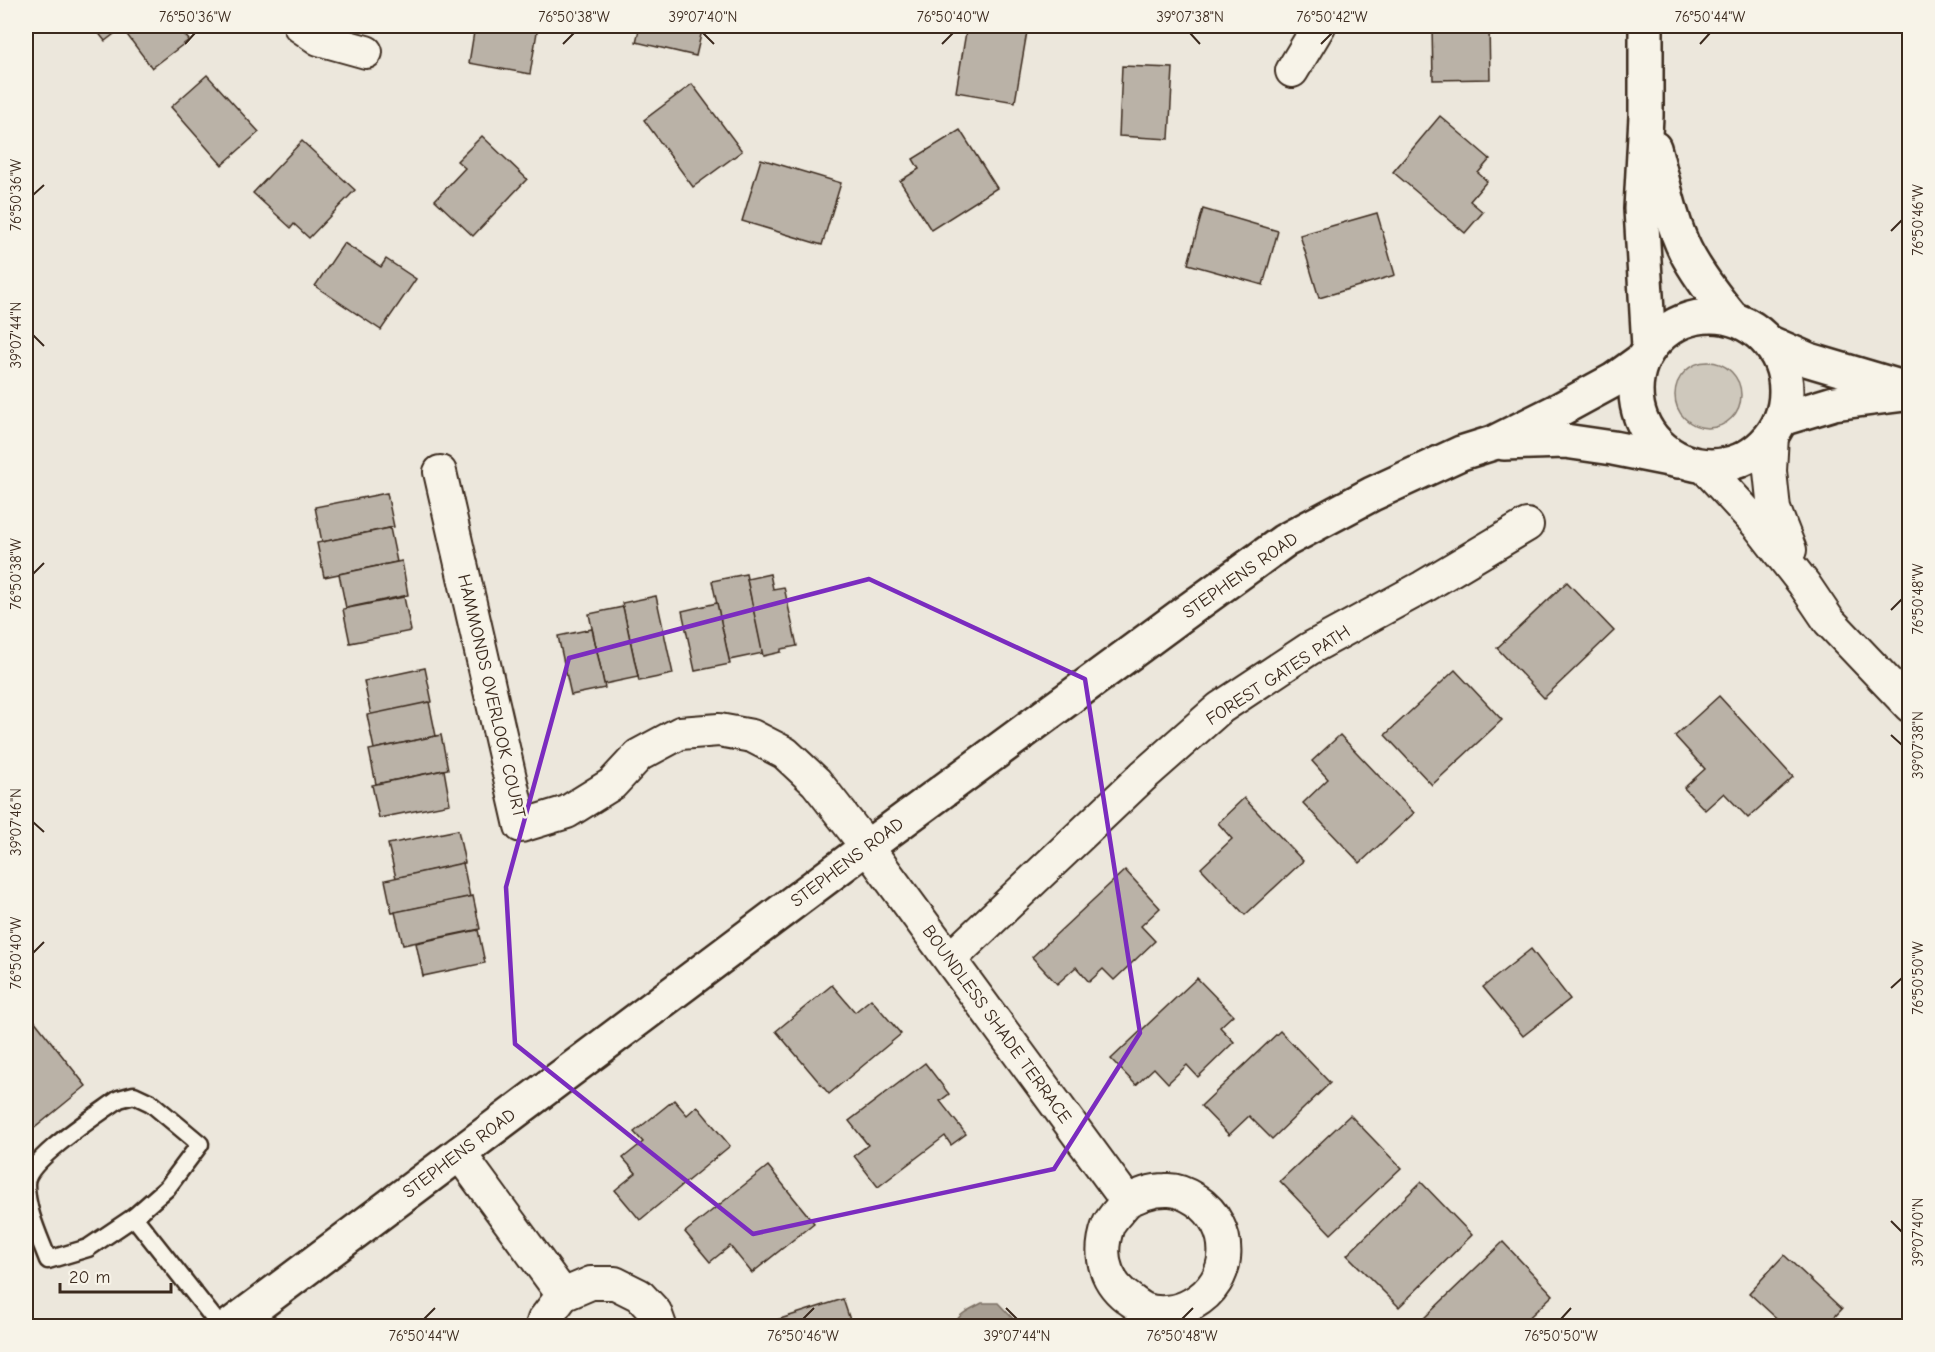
<svg xmlns="http://www.w3.org/2000/svg" width="1935" height="1352" viewBox="0 0 1935 1352" font-family="'Comic Neue',sans-serif">
  <style>
    .green { fill: #cec8bc; stroke: #84796d; stroke-width: 1.5 }
    .water { fill: #a89f93; stroke: #7c7064; stroke-width: 1.5 }
    .building { fill: #bab2a7; stroke: #3b2a1e; stroke-width: 1.5 }
    .lines { fill: none; stroke-linecap: round; stroke-linejoin: round }
    .service-casing { stroke: #3b2a1e; stroke-width: 21 }
    .minor-casing { stroke: #3b2a1e; stroke-width: 36 }
    .tertiary-casing { stroke: #3b2a1e; stroke-width: 38 }
    .service { stroke: #f7f3e8; stroke-width: 16 }
    .minor { stroke: #f7f3e8; stroke-width: 32 }
    .tertiary { stroke: #f7f3e8; stroke-width: 33 }
    .marked { fill: none; stroke: #7b2cbf; stroke-width: 4.5; stroke-linejoin: round }
    .ticks { fill: none; stroke: #3b2a1e; stroke-width: 2 }
    .labels { text-anchor: middle; stroke-width: 5; stroke-linejoin: round; paint-order: stroke }
    .street-label { font-size: 18px; fill: #3b2a1e; stroke: #f7f3e8 }
    .neatline { fill: none; stroke: #3b2a1e; stroke-width: 2 }
    .ticks-label { font-size: 15px; text-anchor: middle; fill: #3b2a1e }
  </style>
  <rect width="100%" height="100%" fill="#ece7dc"/>
  <filter id="ink" filterUnits="userSpaceOnUse"><feTurbulence type="fractalNoise" baseFrequency=".0167" numOctaves="2"/><feDisplacementMap in="SourceGraphic" scale="12" xChannelSelector="R" yChannelSelector="G"/><feConvolveMatrix kernelMatrix="1 2 1 2 8 2 1 2 1" color-interpolation-filters="sRGB"/></filter>
  <g filter="url(#ink)">
    <circle class="green" cx="1708" cy="395" r="33"/>
    <path class="water" d="M982 1303H998L1020 1326H954C957 1314 971 1309 982 1303Z"/>
    <g class="building">
      <path d="M93 26H177L189 40 152 68 122 28 105 41Z"/>
      <path d="M475 26H538L530 74 469 63Z"/>
      <path d="M640 26H703L696 56 636 42Z"/>
      <path d="M967 26H1028L1015 102 956 92Z"/>
      <path d="M1432 26H1489L1490 79 1433 80Z"/>
      <path d="M1122 66 1173 68 1169 139 1119 136Z"/>
      <path d="M207 75 259 132 222 165 171 107Z"/>
      <path d="M692 84 742 151 693 187 644 120Z"/>
      <path d="M1440 116 1490 159 1478 173 1487 181 1470 201 1483 212 1465 233 1393 172Z"/>
      <path d="M960 130 997 188 931 230 900 181 919 169 913 159Z"/>
      <path d="M482 136 527 179 473 236 435 200 465 168 457 161Z"/>
      <path d="M302 141 355 190 309 238 294 224 291 228 253 193Z"/>
      <path d="M761 159 841 183 822 245 742 221Z"/>
      <path d="M1203 209 1278 231 1263 285 1188 264Z"/>
      <path d="M1377 213 1395 275 1319 298 1300 235Z"/>
      <path d="M344 243 381 267 386 259 416 279 381 330 315 286Z"/>
      <path d="M387 493 394 527 322 542 315 507Z"/>
      <path d="M390 528 397 562 324 577 317 543Z"/>
      <path d="M402 561 408 595 346 608 339 574Z"/>
      <path d="M746 574 763 653 729 660 712 581Z"/>
      <path d="M770 574 773 589 784 587 797 646 781 649V652L763 656 747 579Z"/>
      <path d="M1567 582 1614 631 1544 698 1497 648Z"/>
      <path d="M656 596 673 674 639 681 622 603Z"/>
      <path d="M404 597 411 631 350 643 343 609Z"/>
      <path d="M717 603 730 664 695 671 682 611Z"/>
      <path d="M623 607 638 677 604 684 589 614Z"/>
      <path d="M592 629 605 688 571 695 558 636Z"/>
      <path d="M425 668 432 702 371 715 364 681Z"/>
      <path d="M1455 670 1502 720 1432 785 1385 735Z"/>
      <path d="M1719 696 1793 777 1748 818 1724 793 1705 810 1684 788 1705 769 1675 736Z"/>
      <path d="M429 702 436 736 374 749 367 715Z"/>
      <path d="M441 735 448 769 376 784 369 750Z"/>
      <path d="M1340 735 1414 813 1360 863 1303 803 1328 779 1312 761Z"/>
      <path d="M444 770 450 804 379 818 372 785Z"/>
      <path d="M1244 798 1303 861 1245 915 1201 868 1232 839 1218 823Z"/>
      <path d="M458 830 465 863 396 878 388 844Z"/>
      <path d="M463 863 470 897 392 913 385 880Z"/>
      <path d="M1125 870 1160 908 1141 926 1155 941 1114 980 1103 969 1089 982 1076 967 1057 984 1032 957Z"/>
      <path d="M473 896 480 929 403 945 395 912Z"/>
      <path d="M478 930 485 963 423 976 416 943Z"/>
      <path d="M1531 949 1570 999 1523 1036 1483 987Z"/>
      <path d="M1197 978 1233 1015 1220 1027 1234 1042 1198 1077 1187 1065 1168 1083 1154 1068 1136 1085 1111 1059Z"/>
      <path d="M832 985 855 1012 871 999 901 1034 829 1094 776 1031Z"/>
      <path d="M26 1010 86 1086 26 1135Z"/>
      <path d="M1280 1031 1330 1083 1272 1139 1249 1116 1229 1135 1201 1106Z"/>
      <path d="M925 1063 949 1094 940 1101 966 1134 951 1145 945 1136 878 1187 854 1156 868 1145 849 1121Z"/>
      <path d="M674 1100 687 1115 697 1106 730 1146 640 1220 615 1190 636 1173 623 1158 643 1142 634 1132Z"/>
      <path d="M1350 1115 1401 1168 1331 1234 1280 1181Z"/>
      <path d="M768 1166 814 1223 752 1273 730 1246 710 1262 685 1232Z"/>
      <path d="M1421 1182 1472 1235 1399 1307 1347 1255Z"/>
      <path d="M1503 1242 1553 1295 1520 1326H1428L1422 1320Z"/>
      <path d="M1784 1255 1842 1309 1826 1326H1785L1749 1293Z"/>
      <path d="M843 1299 852 1326H758Z"/>
    </g>
    <g class="lines">
      <g class="service-casing">
        <g id="service">
          <path d="M134 1095 151 1103 200 1144 167 1188 134 1217 88 1248 48 1260C39 1236 26 1210 26 1184 26 1160 99 1114 119 1099Z"/>
          <path d="M134 1217 220 1326"/>
        </g>
      </g>
      <g class="minor-casing">
        <g id="minor">
          <path d="M300 26 319 39 366 52"/>
          <path d="M1292 71 1319 26"/>
          <path d="M1772 435 1770 471 1774 509 1790 550"/>
          <path d="M1704 466 1758 525 1804 584 1829 621 1910 706"/>
          <path d="M440 472 521 826 567 812 612 784 639 755 680 733 719 730 752 736 785 753 816 782 867 847 1127 1201C1121 1209 1111 1218 1108 1226 1097 1257 1106 1284 1132 1301 1136 1304 1140 1307 1144 1309 1159 1315 1179 1312 1192 1304 1234 1281 1235 1226 1196 1200 1187 1194 1177 1189 1166 1190 1151 1190 1140 1195 1127 1201"/>
          <path d="M950 959 1143 776 1220 708 1309 649 1423 587 1527 525"/>
          <path d="M459 1153 563 1295"/>
          <path d="M542 1326 544 1320 563 1295 591 1283H615L639 1295 655 1312 660 1326"/>
        </g>
      </g>
      <g class="tertiary-casing">
        <g id="tertiary">
          <path d="M1646 26V116L1641 209 1649 347"/>
          <path d="M1654 148C1663 180 1670 219 1685 250 1697 274 1715 297 1732 318"/>
          <circle cx="1711" cy="391" r="75"/>
          <path d="M1770 343 1809 360 1910 390"/>
          <path d="M1781 419 1834 403 1905 394"/>
          <path d="M1504 443 1565 441 1613 448 1679 461"/>
          <path d="M230 1326 867 847 1190 609 1284 541 1372 494 1461 453 1493 443 1557 411 1614 380 1643 359"/>
        </g>
      </g>
      <use href="#service" class="service"/>
      <use href="#minor" class="minor"/>
      <use href="#tertiary" class="tertiary"/>
    </g>
  </g>
  <path class="marked" d="M869 579 1085 679 1140 1033 1054 1169 753 1234 515 1044 506 887 569 658Z"/>
  <path class="ticks" d="M703 33 714 44M1190 33 1200 44M185 44 195 33M563 44 574 33M942 44 953 33M1321 44 1332 33M1700 44 1710 33M33 195 44 185M1891 231 1902 220M33 335 44 346M33 574 44 563M1891 610 1902 599M1891 735 1902 745M33 822 44 832M33 953 44 942M1891 988 1902 978M1891 1221 1902 1232M1006 1308 1017 1319M424 1319 435 1308M803 1319 814 1308M1182 1319 1193 1308M1561 1319 1571 1308"/>
  <g class="labels">
    <g class="street-label">
      <text transform="translate(1240 575) rotate(-35)" y="6">STEPHENS ROAD</text>
      <text transform="translate(1278 675) rotate(-33)" y="6">FOREST GATES PATH</text>
      <text transform="translate(492 696) rotate(77)" y="6">HAMMONDS OVERLOOK COURT</text>
      <text transform="translate(847 862) rotate(-37)" y="6">STEPHENS ROAD</text>
      <text transform="translate(997 1024) rotate(54)" y="6">BOUNDLESS SHADE TERRACE</text>
      <text transform="translate(459 1153) rotate(-37)" y="6">STEPHENS ROAD</text>
    </g>
  </g>
  <rect width="1935" height="1352" fill="none" stroke="#f7f3e8" stroke-width="66"/>
  <path d="M60 1283v9h111v-9" fill="none" stroke="#3b2a1e" stroke-width="3"/>
  <text x="69" y="1283" font-size="18" fill="#3b2a1e" stroke="#f7f3e8" stroke-width="4.5" paint-order="stroke">20 m</text>
  <rect x="33" y="33" width="1869" height="1286" class="neatline"/>
  <g class="ticks-label">
    <text x="195" y="22">76°50'36"W</text>
    <text x="574" y="22">76°50'38"W</text>
    <text x="703" y="22">39°07'40"N</text>
    <text x="953" y="22">76°50'40"W</text>
    <text x="1190" y="22">39°07'38"N</text>
    <text x="1332" y="22">76°50'42"W</text>
    <text x="1710" y="22">76°50'44"W</text>
    <text transform="translate(16 195) rotate(-90)" y="5">76°50'36"W</text>
    <text transform="translate(1918 220) rotate(-90)" y="5">76°50'46"W</text>
    <text transform="translate(16 335) rotate(-90)" y="5">39°07'44"N</text>
    <text transform="translate(16 574) rotate(-90)" y="5">76°50'38"W</text>
    <text transform="translate(1918 599) rotate(-90)" y="5">76°50'48"W</text>
    <text transform="translate(1918 745) rotate(-90)" y="5">39°07'38"N</text>
    <text transform="translate(16 822) rotate(-90)" y="5">39°07'46"N</text>
    <text transform="translate(16 953) rotate(-90)" y="5">76°50'40"W</text>
    <text transform="translate(1918 978) rotate(-90)" y="5">76°50'50"W</text>
    <text transform="translate(1918 1232) rotate(-90)" y="5">39°07'40"N</text>
    <text x="424" y="1341">76°50'44"W</text>
    <text x="803" y="1341">76°50'46"W</text>
    <text x="1017" y="1341">39°07'44"N</text>
    <text x="1182" y="1341">76°50'48"W</text>
    <text x="1561" y="1341">76°50'50"W</text>
  </g>
</svg>
